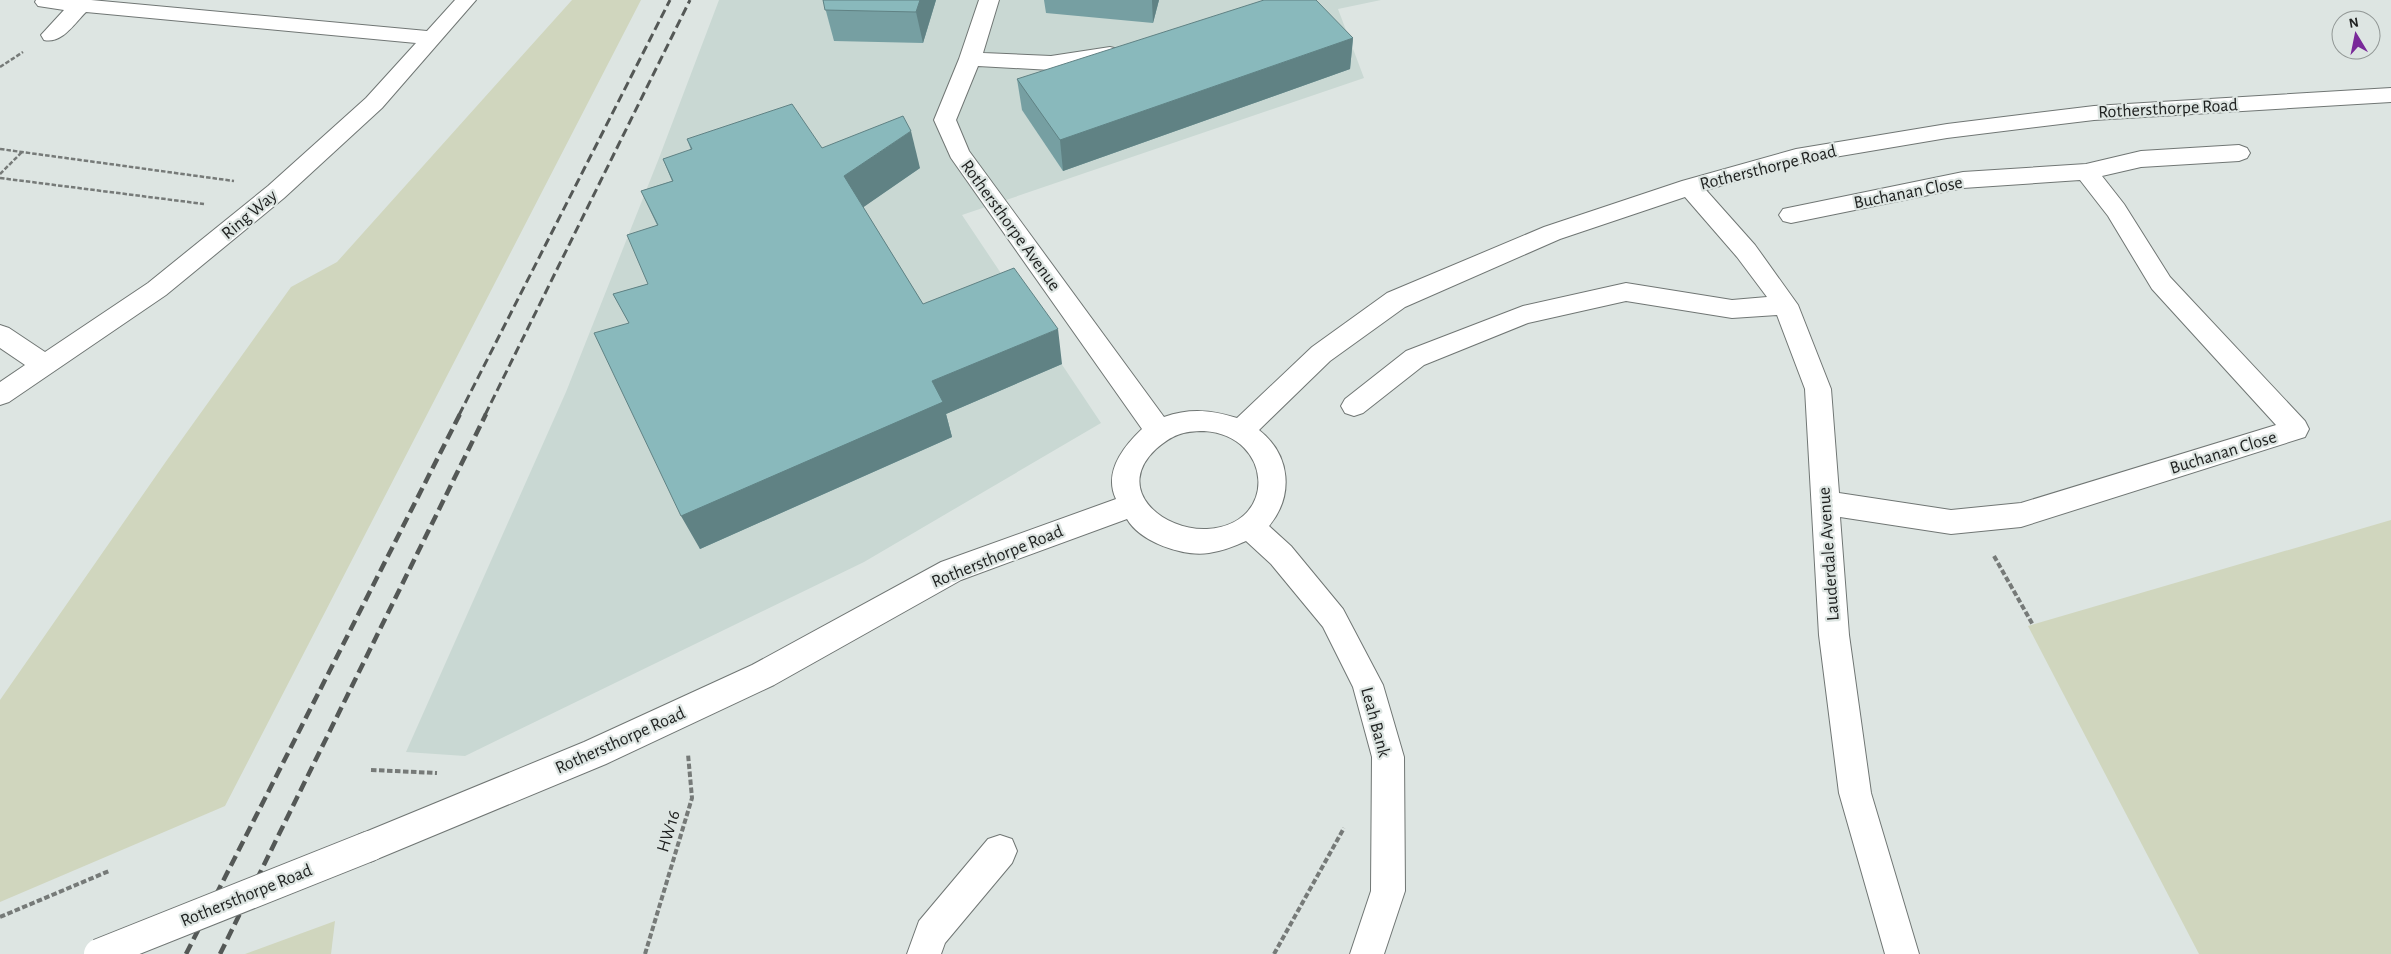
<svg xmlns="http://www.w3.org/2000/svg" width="2391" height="954" viewBox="0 0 2391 954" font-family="'Alegreya Sans',sans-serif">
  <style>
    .built { fill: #c9d8d3 }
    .green { fill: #d0d6be }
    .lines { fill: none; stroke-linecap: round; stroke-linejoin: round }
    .minor-casing { stroke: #707674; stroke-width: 2 }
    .path-far1 { stroke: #767a78; stroke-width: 2.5; stroke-dasharray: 4.5 2; stroke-linecap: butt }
    .path { stroke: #767a78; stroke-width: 4; stroke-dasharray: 5.5 2.5; stroke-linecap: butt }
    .minor { fill: #fff; fill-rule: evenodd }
    .rail-far1 { stroke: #545856; stroke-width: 3; stroke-dasharray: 9 4.5; stroke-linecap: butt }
    .rail { stroke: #545856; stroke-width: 4.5; stroke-dasharray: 11 5.5; stroke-linecap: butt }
    .minor-bridge-casing { stroke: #707674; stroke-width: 32; stroke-linecap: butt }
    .minor-bridge { stroke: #fff; stroke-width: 30 }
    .wall { fill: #769fa2 }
    .shaded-wall { fill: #608284 }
    .building { fill: #89b9bc; stroke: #608284 }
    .labels { text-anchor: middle; stroke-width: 4.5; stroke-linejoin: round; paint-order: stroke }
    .street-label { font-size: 18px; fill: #202221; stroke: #dde5e2 }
  </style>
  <rect width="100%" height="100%" fill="#dde5e2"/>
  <path class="built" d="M719 0H1381L1338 9 1364 78 962 215 1101 423 864 562 465 756 406 752 566 392 659 158Z"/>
  <g class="green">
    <path d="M572 0H641L225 806 0 902V700L167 460 291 287 337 262Z"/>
    <path d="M2391 520V954H2199L2028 626Z"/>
    <path d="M335 921 331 954H245Z"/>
  </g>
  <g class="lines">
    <g class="minor-casing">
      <g id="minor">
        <path d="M36 0H91L427 31 455 0H476L382 108 284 198 166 295 9 402 0 405V382L25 365 0 348V325L9 328 45 352 148 283 268 186 366 98 416 43 86 12C74 24 62 44 44 40L41 35 64 10 38 6 35 2Z"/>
        <path d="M979 0H999L983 53 1051 56 1110 47 1118 49 1121 54 1118 59 1110 61 1051 70 978 66 956 120 969 151 1164 417C1190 408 1211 410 1237 418L1312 347 1387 293 1544 227 1682 181 1796 149 1947 124 2094 106 2391 88V102L2094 120 1947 138 1805 162 1706 190 1755 245 1798 305 1831 389 1839 493 1951 510 2021 503 2276 425 2152 289 2108 216 2080 180 1963 188 1791 223 1783 221 1779 215 1783 209 1963 172 2086 164 2141 151 2239 145 2247 148 2250 153 2247 158 2239 161 2141 167 2102 176 2124 204 2170 277 2305 421 2309 429 2305 437 2021 527 1951 534 1840 517 1849 635 1871 793 1919 954H1885L1839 793 1819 635 1805 389 1777 315 1732 318 1626 301 1528 323 1424 365 1363 413 1354 416 1345 413 1341 406 1345 399 1406 351 1523 306 1626 283 1732 300 1767 297 1737 257 1685 197 1560 239 1405 307 1330 361 1259 430C1291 455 1294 496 1269 526L1291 546 1343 609 1383 685 1404 757 1405 891 1384 954H1350L1371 891 1372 757 1353 687 1323 627 1271 564 1246 541C1235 546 1222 551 1209 553 1183 557 1140 542 1127 519L961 580 774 685 606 764 370 862 358 857 354 846 358 835 584 742 752 665 941 562 1116 499C1103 472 1124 446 1142 429L951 158 934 120 959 59ZM1204 431C1273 435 1279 525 1207 529 1162 531 1113 489 1156 449 1172 435 1183 431 1204 431Z"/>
        <path d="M1000 835 1012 839 1017 851 1012 863 945 943 941 954H907L919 921 988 839Z"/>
      </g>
    </g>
    <g class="path-far1">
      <path d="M0 67 23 52"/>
      <path d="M0 149 234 181"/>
      <path d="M0 174 22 152"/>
      <path d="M0 178 204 204"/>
    </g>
    <g class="path">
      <path d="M1994 556 2033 625"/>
      <path d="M371 770 437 773"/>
      <path d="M0 917 109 871"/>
      <path d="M645 954 692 798 688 754"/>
      <path d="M1274 954 1344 828"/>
    </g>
    <use href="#minor" class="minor"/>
    <g class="rail-far1">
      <path d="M459 415 670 0"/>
      <path d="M485 415 690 0"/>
    </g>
    <g class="rail">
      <path d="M186 954 460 414"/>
      <path d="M220 954 486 414"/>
    </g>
    <g class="minor-bridge-casing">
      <path id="minor-bridge" d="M99 954 370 846"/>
    </g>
    <use href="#minor-bridge" class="minor-bridge"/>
  </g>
  <g class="wall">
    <path d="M823 0H936L923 43 834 41Z"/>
    <path d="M1044 0H1159L1153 23 1046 13Z"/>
    <path d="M1353 38 1350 69 1063 171 1022 110 1017 79Z"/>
    <path d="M687 139 822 148 920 168 863 207 923 304 1062 364 946 414 952 437 700 549 629 323 613 294 648 284 657 225 641 191 672 181 663 159 691 150Z"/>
  </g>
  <g class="shaded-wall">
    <path d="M920 0H936L923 43 916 12Z"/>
    <path d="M1152 0H1159L1153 23 1152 1Z"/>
    <path d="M1353 38 1350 69 1063 171 1060 140Z"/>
    <path d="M911 131 920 168 855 213 844 176Z"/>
    <path d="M1058 329 1062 364 946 414 952 437 700 549 681 516 932 381Z"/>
  </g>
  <g class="building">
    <path d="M823 0H920L916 12 825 10Z"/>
    <path d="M1264 0H1316L1353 38 1060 140 1017 79Z"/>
    <path d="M792 104 822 148 903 116 911 131 844 176 923 304 1014 268 1058 329 932 381 943 402 681 516 594 333 629 323 613 294 648 284 627 235 658 225 641 191 673 181 663 159 692 149 687 139Z"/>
  </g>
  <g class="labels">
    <g class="street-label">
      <text transform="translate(2168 108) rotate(-3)" y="6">Rothersthorpe Road</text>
      <text transform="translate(1768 167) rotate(-14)" y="6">Rothersthorpe Road</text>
      <text transform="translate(1908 192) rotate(-11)" y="6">Buchanan Close</text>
      <text transform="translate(249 214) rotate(-40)" y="6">Ring Way</text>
      <text transform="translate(1011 225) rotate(54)" y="6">Rothersthorpe Avenue</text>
      <text transform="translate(2223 452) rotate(-17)" y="6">Buchanan Close</text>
      <text transform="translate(1828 554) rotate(-94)" y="6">Lauderdale Avenue</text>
      <text transform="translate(997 556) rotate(-22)" y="6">Rothersthorpe Road</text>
      <text transform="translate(1376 722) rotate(75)" y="6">Leah Bank</text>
      <text transform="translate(620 740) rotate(-24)" y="6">Rothersthorpe Road</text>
      <text transform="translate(668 831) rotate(-73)" y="6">HW16</text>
      <text transform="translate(246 895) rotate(-22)" y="6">Rothersthorpe Road</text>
    </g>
  </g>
  <g transform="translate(2356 35) rotate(350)"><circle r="24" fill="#dde5e2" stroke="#919795"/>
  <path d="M0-4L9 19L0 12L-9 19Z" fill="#792999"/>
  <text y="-8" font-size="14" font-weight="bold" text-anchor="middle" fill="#202221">N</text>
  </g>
</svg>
